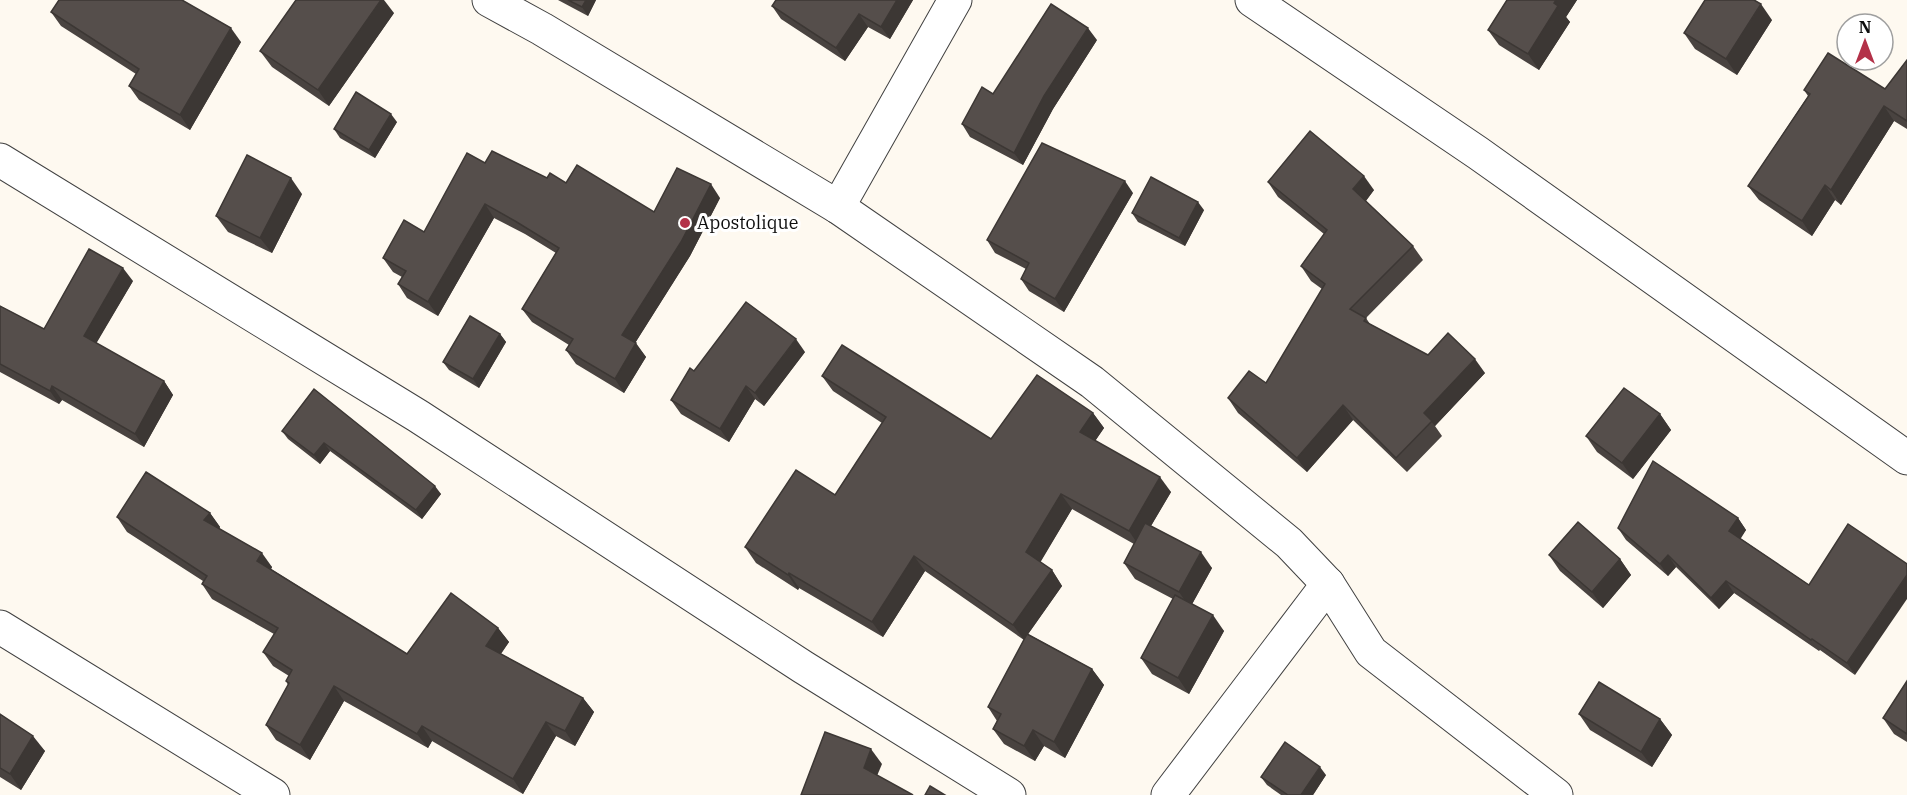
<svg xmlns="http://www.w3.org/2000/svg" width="1907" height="795" viewBox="0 0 1907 795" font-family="'IBM Plex Serif',serif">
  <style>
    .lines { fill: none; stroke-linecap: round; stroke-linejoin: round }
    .minor-casing { stroke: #414141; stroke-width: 35 }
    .minor { stroke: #fff; stroke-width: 33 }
    .wall { fill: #494340 }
    .shaded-wall { fill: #3c3734 }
    .building { fill: #554e4b; stroke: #3c3734; stroke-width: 1.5 }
    .poi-dot { fill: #b33148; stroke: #fff; stroke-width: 2 }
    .labels { text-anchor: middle; stroke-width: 6; stroke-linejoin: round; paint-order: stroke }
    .poi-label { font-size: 18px; fill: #0e0e0e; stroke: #fff; text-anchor: start }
  </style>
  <rect width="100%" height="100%" fill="#fef9f0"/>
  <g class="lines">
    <g class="minor-casing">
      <g id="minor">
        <path d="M489 0 542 29 838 207 1092 382 1289 543 1328 584 1371 652 1556 795"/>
        <path d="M1252 0 1478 153 1907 458"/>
        <path d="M0 160 418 416 803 667 1009 795"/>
        <path d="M838 207 955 0"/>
        <path d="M0 627 273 795"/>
        <path d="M1168 795 1328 584"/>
      </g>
    </g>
    <use href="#minor" class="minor"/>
  </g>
  <g class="wall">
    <path d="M558 0H596L588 16Z"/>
    <path d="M913 0 890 39 868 27 845 61 781 19 772 6Z"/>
    <path d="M1507 0H1577L1566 17 1570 22 1539 70 1499 45 1488 30Z"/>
    <path d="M51 12 241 42 190 130 139 100 129 86 136 74 61 26Z"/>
    <path d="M394 13 329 106 272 67 260 51Z"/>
    <path d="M1772 20 1737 75 1695 49 1684 33Z"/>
    <path d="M1097 40 1053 109 1023 165 970 137 962 124 993 94Z"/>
    <path d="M1907 60V129L1894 121 1841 205 1835 200 1812 236 1759 200 1748 186 1808 96 1804 90 1885 89Z"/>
    <path d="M397 122 375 158 340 138 334 129Z"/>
    <path d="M485 163 566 183 654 212 720 198 690 256 635 343 646 357 624 393 576 364 566 350 569 345 532 322 522 309 556 253 525 234 494 218 438 316 407 298 398 284 402 277 393 272 383 258 424 232Z"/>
    <path d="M1268 182 1374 190 1366 201 1413 246 1423 260 1366 318 1370 324 1428 355 1485 373 1435 426 1442 436 1407 472 1353 420 1307 472 1238 413 1228 398 1266 383 1322 289 1311 281 1301 266 1324 234 1278 197Z"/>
    <path d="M1133 193 1064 312 1029 291 1021 279 1026 269 995 253 987 240Z"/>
    <path d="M302 194 272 253 228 232 216 216Z"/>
    <path d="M1204 210 1185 246 1138 222 1132 213Z"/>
    <path d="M133 281 96 343 164 381 173 395 144 447 62 400 59 404 0 372V306L44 329Z"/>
    <path d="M500 334 506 342 479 388 449 370 443 362Z"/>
    <path d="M805 352 764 406 755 399 729 442 681 414 671 400 694 371Z"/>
    <path d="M822 376 991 439 1093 413 1104 428 1095 441 1171 492 1151 526 1212 568 1192 604 1224 631 1189 694 1152 674 1141 658 1173 599 1135 579 1124 563 1134 544 1072 509 1040 562 1052 570 1062 586 1028 634 1092 669 1104 685 1065 758 1044 746 1035 761 1004 744 993 729 997 721 988 707 1024 640 925 571 883 637 799 588 798 590 756 563 745 547 835 495 882 423 833 391Z"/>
    <path d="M314 389 441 494 422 519 330 451 320 464 288 439 282 431Z"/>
    <path d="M1660 414 1671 430 1633 479 1597 452 1586 436Z"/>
    <path d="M210 513 220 527 219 529 272 567 271 569 407 654 498 628 509 642 501 654 583 698 594 712 575 746 556 736 523 794 432 741 428 748 344 701 310 760 276 740 266 725 288 685 286 681 289 676 273 666 263 652 274 634 212 599 202 584 203 581 127 532 117 517Z"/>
    <path d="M1738 518 1746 530 1740 538 1809 585 1855 675 1820 650 1819 651 1734 593 1719 609 1676 567 1668 576 1626 540 1618 528Z"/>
    <path d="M1549 555 1620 559 1631 575 1603 608 1560 571Z"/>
    <path d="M1907 681V742L1894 734 1883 718Z"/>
    <path d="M0 714 45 751 21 790 0 777Z"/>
    <path d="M1579 714 1660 719 1672 735 1652 767 1590 730Z"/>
    <path d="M1326 775 1313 795H1281L1267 785 1261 777Z"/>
  </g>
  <g class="shaded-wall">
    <path d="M381 0H384L394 13 329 106 318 90Z"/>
    <path d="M586 0H596L588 16 582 7Z"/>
    <path d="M897 0H913L890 39 881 27Z"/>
    <path d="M1556 0H1577L1566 17 1570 22 1539 70 1528 54Z"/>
    <path d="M1761 4 1772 20 1737 75 1726 59Z"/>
    <path d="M859 14 868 27 845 61 836 48Z"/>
    <path d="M231 28 241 42 190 130 180 115Z"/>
    <path d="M1088 28 1097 40 1053 109 1023 165 1014 153 1044 96Z"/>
    <path d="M1884 106 1894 121 1841 205 1831 190Z"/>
    <path d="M391 114 397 122 375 158 369 150Z"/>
    <path d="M1364 176 1374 190 1364 203 1353 189Z"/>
    <path d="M291 178 302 194 272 253 260 238Z"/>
    <path d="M1125 181 1133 193 1064 312 1055 299Z"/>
    <path d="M711 184 720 198 690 256 632 348 622 335Z"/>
    <path d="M1825 185 1835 200 1812 236 1802 221Z"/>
    <path d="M1198 202 1204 210 1185 246 1179 238Z"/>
    <path d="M485 204 494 218 438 316 428 302Z"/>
    <path d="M123 268 133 281 93 349 84 336Z"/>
    <path d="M500 334 506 342 479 388 473 379Z"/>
    <path d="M796 339 805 352 764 406 755 393Z"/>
    <path d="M636 343 646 357 624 393 615 379Z"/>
    <path d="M1475 359 1485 373 1435 426 1424 413Z"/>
    <path d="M164 381 173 395 144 447 135 434Z"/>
    <path d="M52 386 62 400 59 404 50 391Z"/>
    <path d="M746 386 755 399 729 442 720 429Z"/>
    <path d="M1343 405 1353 420 1307 472 1297 458Z"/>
    <path d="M1093 413 1104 428 1091 447 1080 432Z"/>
    <path d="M1660 414 1671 430 1633 479 1622 463Z"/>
    <path d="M324 443 330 451 320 464 314 455Z"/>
    <path d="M1160 477 1171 492 1139 546 1129 531Z"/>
    <path d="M435 486 441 494 422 519 416 510Z"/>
    <path d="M1061 494 1072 509 1037 568 1026 552Z"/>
    <path d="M210 513 220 527 215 535 204 520Z"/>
    <path d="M1738 518 1746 530 1738 543 1729 531Z"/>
    <path d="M1201 552 1212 568 1190 608 1179 592Z"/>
    <path d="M262 553 272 567 268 575 257 561Z"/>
    <path d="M1668 555 1676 567 1668 576 1660 564Z"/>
    <path d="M914 556 925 571 883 637 872 622Z"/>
    <path d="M1620 559 1631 575 1603 608 1592 592Z"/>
    <path d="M1052 570 1062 586 1024 640 1013 625Z"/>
    <path d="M789 573 799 588 798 590 788 575Z"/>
    <path d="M1907 575V599L1855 675 1847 663Z"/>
    <path d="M1726 581 1734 593 1719 609 1711 598Z"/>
    <path d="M1213 615 1224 631 1189 694 1178 678Z"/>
    <path d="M498 628 509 642 496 660 486 646Z"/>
    <path d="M1092 669 1104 685 1065 758 1054 742Z"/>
    <path d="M334 686 344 701 310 760 300 745Z"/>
    <path d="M583 698 594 712 575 746 565 731Z"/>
    <path d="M1660 719 1672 735 1652 767 1641 752Z"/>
    <path d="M546 722 556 736 523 794 513 779Z"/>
    <path d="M422 726 432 741 428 748 417 734Z"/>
    <path d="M1033 730 1044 746 1035 761 1024 746Z"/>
    <path d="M33 736 45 751 21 790 10 774Z"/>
    <path d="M871 749 882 764 874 783 864 768Z"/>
    <path d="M1320 767 1326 775 1313 795H1301Z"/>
  </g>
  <g class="building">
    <path d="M59 0H182L231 28 180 115 129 86 139 69 51 12Z"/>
    <path d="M296 0H381L318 90 260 51Z"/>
    <path d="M568 0H586L582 7Z"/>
    <path d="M776 0H897L881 27 859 14 836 48 772 6Z"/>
    <path d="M1507 0H1556L1554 3 1558 6 1528 54 1488 30Z"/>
    <path d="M1705 0H1754L1761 4 1726 59 1684 33Z"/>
    <path d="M1051 4 1088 28 1044 96 1014 153 962 124 982 87 993 94Z"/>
    <path d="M1828 53 1885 89 1907 60V121L1884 106 1831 190 1825 185 1802 221 1748 186 1810 94 1804 90Z"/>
    <path d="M356 92 391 114 369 150 334 129Z"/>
    <path d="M1310 131 1364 176 1353 189 1413 246 1350 309 1366 318 1364 321 1428 355 1448 333 1475 359 1424 413 1432 421 1396 458 1343 405 1297 458 1228 398 1249 371 1266 383 1325 284 1301 266 1327 230 1268 182Z"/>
    <path d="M1042 143 1125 181 1055 299 1021 279 1029 263 987 240Z"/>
    <path d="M492 151 547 178 550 173 566 183 577 165 654 212 677 168 711 184 681 242 622 335 636 343 615 379 566 350 573 339 522 309 559 248 515 221 485 204 428 302 398 284 406 271 383 258 404 220 424 232 467 153 485 163Z"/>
    <path d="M247 155 291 178 260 238 216 216Z"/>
    <path d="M1151 177 1198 202 1179 238 1132 213Z"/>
    <path d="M89 249 123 268 84 336 164 381 135 434 52 386 50 391 0 364V306L44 329Z"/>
    <path d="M746 302 796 339 755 393 746 386 720 429 671 400 690 368 694 371Z"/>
    <path d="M470 316 500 334 473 379 443 362Z"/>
    <path d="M842 345 991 439 1037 375 1093 413 1080 432 1160 477 1129 531 1061 494 1026 552 1052 570 1013 625 914 556 872 622 789 573 788 575 745 547 796 470 835 495 886 417 822 376Z"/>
    <path d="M1624 388 1660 414 1622 463 1586 436Z"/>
    <path d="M314 389 435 486 416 510 324 443 314 455 282 431Z"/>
    <path d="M1653 461 1738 518 1729 531 1809 585 1848 524 1907 564V575L1847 663 1812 639 1811 640 1726 581 1711 598 1668 555 1660 564 1618 528Z"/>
    <path d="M146 472 210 513 204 520 262 553 257 561 407 654 451 593 498 628 486 646 583 698 565 731 546 722 513 779 422 726 417 734 334 686 300 745 266 725 289 683 286 681 292 670 263 652 278 628 202 584 207 576 117 517Z"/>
    <path d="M1578 522 1620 559 1592 592 1549 555Z"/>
    <path d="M1145 523 1201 552 1179 592 1124 563Z"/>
    <path d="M1175 595 1213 615 1178 678 1141 658Z"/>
    <path d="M1027 634 1092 669 1054 742 1033 730 1024 746 993 729 1001 714 988 707Z"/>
    <path d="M1907 681V734L1883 718Z"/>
    <path d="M1599 682 1660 719 1641 752 1579 714Z"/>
    <path d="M0 714 33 736 10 774 0 768Z"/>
    <path d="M825 732 871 749 864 768 913 795H801Z"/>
    <path d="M1285 742 1320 767 1301 795H1288L1261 777Z"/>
    <path d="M930 786 945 795H925Z"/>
  </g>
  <circle class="poi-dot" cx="685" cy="223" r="6"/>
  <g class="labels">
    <g class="poi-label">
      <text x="697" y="229">Apostolique</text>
    </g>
  </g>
  <g transform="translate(1865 42)"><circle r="28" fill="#ffffff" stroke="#9f9f9f" stroke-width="1.5"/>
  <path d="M0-4.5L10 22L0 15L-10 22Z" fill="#b33148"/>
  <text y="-9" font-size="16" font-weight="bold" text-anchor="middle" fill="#0e0e0e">N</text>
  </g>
</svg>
